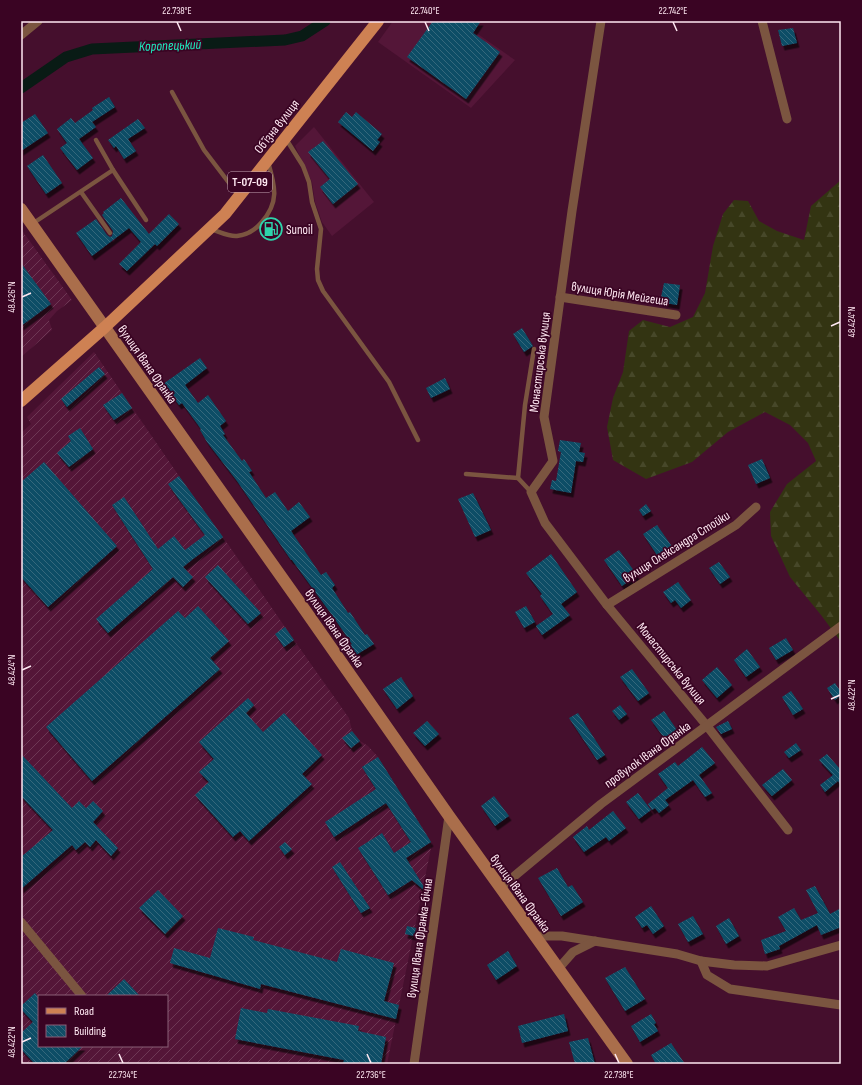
<svg xmlns="http://www.w3.org/2000/svg" width="862" height="1085" viewBox="0 0 862 1085" font-family="'Sofia Sans Condensed',sans-serif">
  <style>
    .built { fill: #541638 }
    .industrial { fill: url(#industrial-furrows); fill-rule: evenodd }
    .forest { fill: url(#forest-firs) }
    .lines { fill: none; stroke-linecap: round; stroke-linejoin: round }
    .canal { stroke: #091b15; stroke-width: 11 }
    .building { fill: url(#building-back-hatch); filter: url(#shadow) }
    .lane { stroke: #7b5540; stroke-width: 4.5 }
    .street { stroke: #7b5540; stroke-width: 9 }
    .secondary { stroke: #aa6e4b; stroke-width: 12 }
    .primary { stroke: #ce8153; stroke-width: 12 }
    .ticks { fill: none; stroke: #ffe8f2; stroke-width: 1.5 }
    .labels { text-anchor: middle; stroke-width: 3.5; stroke-linejoin: round; paint-order: stroke }
    .shield { fill: #3a0423; stroke: #c4a4b4; stroke-width: 1 }
    .shield-label { font-size: 12px; font-weight: bold; fill: #ffe8f2 }
    .street-label { font-size: 13px; fill: #ffe8f2; stroke: #3a0423 }
    .poi-label { font-size: 13px; fill: #ffe8f2; stroke: #3a0423; text-anchor: start }
    .water-label { font-size: 14px; font-style: italic; fill: #1ceebe; stroke: #3a0423 }
    .neatline { fill: none; stroke: #ffe8f2; stroke-width: 1.5 }
    .ticks-label { font-size: 10px; text-anchor: middle; fill: #ffe8f2 }
  </style>
  <defs>
    <pattern id="industrial-furrows" width="10" height="10" patternUnits="userSpaceOnUse"><rect width="10" height="10" fill="#541638"/><path d="M-1 1l2-2M0 10L10 0M9 11l2-2" fill="none" stroke="#6e3855"/></pattern>
    <pattern id="forest-firs" width="22" height="20" patternUnits="userSpaceOnUse"><rect width="22" height="20" fill="#333412"/><path d="M5 1l3.5 6h-7zM16 11l3.5 6h-7z" fill="#474829"/></pattern>
    <pattern id="building-back-hatch" width="6" height="6" patternUnits="userSpaceOnUse"><rect width="6" height="6" fill="#114d66"/><path d="M-1 5l2 2M0 0l6 6M5-1l2 2" fill="none" stroke="#35677c"/></pattern>
    <filter id="shadow"><feDropShadow dx="2.5" dy="4.5" stdDeviation="0" flood-color="#0009"/></filter>
  </defs>
  <rect width="100%" height="100%" fill="#450f2d"/>
  <g class="built">
    <path d="M393 21H459L515 60 471 108 378 42Z"/>
    <path d="M314 127 374 202 332 236 322 222 315 202 312 182 295 146Z"/>
  </g>
  <g class="industrial">
    <path d="M21 229 72 300 57 311 49 320 52 330 21 357Z"/>
    <path d="M94 352 179 476 223 537 294 640 349 718 352 731 360 741 368 746 378 757 432 843 387 1064H21V433L31 424 27 417ZM39 996H167V1046H39Z"/>
  </g>
  <path class="forest" d="M841 180V642L821 615 790 577 771 536 770 512 787 484 816 461 808 443 790 425 765 412 728 432 692 462 646 479 613 460 607 427 613 398 623 372 629 331 643 320 670 327 693 317 705 293 713 246 723 214 734 200 748 201 759 221 777 231 804 240 811 206Z"/>
  <g class="lines">
    <path class="canal" d="M21 88 66 57 92 49 285 40 302 36 325 21"/>
  </g>
  <g class="building">
    <path d="M433 21H481L473 33 500 52 466 99 407 57Z"/>
    <path d="M793 28 797 43 782 46 778 30Z"/>
    <path d="M109 97 115 107 92 122 96 127 79 139 93 158 77 170 60 148 67 143 57 129 71 118 75 123 93 110 92 108Z"/>
    <path d="M346 112 352 117 356 112 382 134 377 140 380 142 373 151 338 122Z"/>
    <path d="M35 114 48 133 21 151V123Z"/>
    <path d="M138 119 145 128 128 139 136 151 124 159 116 146 114 148 108 140Z"/>
    <path d="M323 141 358 184 333 204 320 187 330 179 308 152Z"/>
    <path d="M43 155 62 183 46 194 27 166Z"/>
    <path d="M121 198 149 234 169 214 179 224 157 246 155 244 127 271 119 264 141 242 129 228 92 256 76 233 96 219 107 235 110 237 112 236 113 231 102 215 104 213 103 212Z"/>
    <path d="M272 221 278 226 270 236 264 231Z"/>
    <path d="M21 263 51 304 21 326Z"/>
    <path d="M664 283 680 285 677 305 660 302Z"/>
    <path d="M522 328 533 346 524 352 513 334Z"/>
    <path d="M200 358 207 368 185 385 198 403 208 395 226 421 220 426 225 434 223 435 242 461 244 459 252 471 249 472 266 498 275 492 288 511 299 502 310 517 291 531 321 575 326 572 335 585 332 588 348 613 350 612 365 635 367 634 374 644 356 655 350 645 352 644 332 615 292 560H291L237 481 207 442 200 430 201 429 182 403 179 405 163 384Z"/>
    <path d="M99 367 105 374 67 407 61 399Z"/>
    <path d="M445 378 450 389 431 398 426 388Z"/>
    <path d="M122 393 132 408 114 420 103 405Z"/>
    <path d="M80 428 93 449 69 467 57 453 71 441 68 436Z"/>
    <path d="M560 440 581 443 579 452 585 453 583 462 576 461 571 493 550 489 552 480 556 481 561 452 558 451Z"/>
    <path d="M762 459 770 478 756 484 748 465Z"/>
    <path d="M44 462 117 546 48 607 21 577V482Z"/>
    <path d="M179 476 223 537 193 559 183 567 193 577 183 587 173 577 108 633 96 619 153 569 112 505 124 497 158 549 174 536 185 550 205 535 168 484Z"/>
    <path d="M473 493 491 530 475 537 458 499Z"/>
    <path d="M646 504 651 511 643 516 639 510Z"/>
    <path d="M657 525 673 548 667 553 665 550 657 555 643 534Z"/>
    <path d="M619 550 637 575 622 586 604 560Z"/>
    <path d="M551 554 577 592 561 604 570 615 542 635 536 626 553 614 540 596 542 594 526 573Z"/>
    <path d="M719 562 730 577 720 584 709 568Z"/>
    <path d="M218 565 261 613 248 624 205 577Z"/>
    <path d="M678 582 691 600 681 608 675 600 671 603 663 592Z"/>
    <path d="M198 606 229 641 210 658 220 669 92 781 46 727 178 611 185 618Z"/>
    <path d="M526 606 535 622 524 628 515 612Z"/>
    <path d="M285 627 294 640 284 647 275 634Z"/>
    <path d="M786 638 793 650 776 660 769 648Z"/>
    <path d="M747 649 760 667 746 677 734 660Z"/>
    <path d="M717 667 732 685 717 698 702 680Z"/>
    <path d="M632 669 649 693 638 701 620 677Z"/>
    <path d="M401 677 413 696 397 709 383 689Z"/>
    <path d="M835 683 841 692V695L835 700 827 688Z"/>
    <path d="M791 691 803 709 793 715 782 697Z"/>
    <path d="M248 698 254 705 246 713 263 732 284 713 322 755 302 774 312 784 249 841 240 831 233 837 195 795 209 782 199 772 214 759 199 742Z"/>
    <path d="M620 705 627 714 619 720 612 711Z"/>
    <path d="M664 711 677 730 665 739 651 720Z"/>
    <path d="M578 713 605 755 597 760 569 718Z"/>
    <path d="M427 721 439 734 425 746 413 733Z"/>
    <path d="M728 721 732 729 721 734 716 727Z"/>
    <path d="M352 731 360 741 351 748 342 738Z"/>
    <path d="M796 743 801 750 789 758 784 752Z"/>
    <path d="M702 747 715 763 699 775 712 793 705 797 693 780 665 800 669 805 659 813 655 808 652 810 648 804 668 788 658 774 675 762 678 766Z"/>
    <path d="M21 754 72 808 79 801 86 808 93 801 103 811 93 822 118 848 111 856 96 840 90 847 85 842 76 850 72 845 21 889V857L53 830 21 796Z"/>
    <path d="M827 754 840 769 841 768V785L838 781 825 792 820 785 833 775 819 760Z"/>
    <path d="M378 757 431 842 406 858 426 890 425 891 412 880 388 895 358 848 382 833 394 853 411 842 386 803 334 837 325 822 376 789 362 767Z"/>
    <path d="M783 769 792 780 772 796 762 785Z"/>
    <path d="M638 793 651 810 639 819 626 802Z"/>
    <path d="M494 796 509 816 495 826 481 806Z"/>
    <path d="M613 811 626 828 609 841 606 837 584 852 573 837 587 826 589 830Z"/>
    <path d="M285 842 292 849 285 855 279 847Z"/>
    <path d="M340 862 370 908 361 913 332 867Z"/>
    <path d="M557 868 568 887 572 885 583 902 561 916 538 878Z"/>
    <path d="M815 886 830 914 841 908V927L821 935 817 925 779 946 780 949 765 954 761 940 786 931 778 917 794 908 801 920 818 913 806 890Z"/>
    <path d="M158 890 183 916 165 934 139 908Z"/>
    <path d="M651 906 664 926 653 934 647 925 642 928 635 917Z"/>
    <path d="M693 916 703 934 688 942 678 924Z"/>
    <path d="M729 918 739 936 726 944 716 926Z"/>
    <path d="M407 926 416 928 414 936 405 934Z"/>
    <path d="M218 928 254 937 253 940 337 962 341 949 394 963 384 1001 399 1005 396 1019 261 984 260 989 170 963 174 948 210 958Z"/>
    <path d="M508 951 517 966 496 980 487 965Z"/>
    <path d="M625 967 645 999 625 1011 605 978Z"/>
    <path d="M124 979 140 996H106Z"/>
    <path d="M35 993 39 998V1046H83L64 1064H35L21 1049V1033L33 1022 21 1009V1006Z"/>
    <path d="M241 1008 267 1013 268 1009 359 1026 358 1031 386 1037 381 1064H369L359 1062 358 1064H343L344 1060 235 1039Z"/>
    <path d="M564 1014 568 1031 522 1043 518 1026Z"/>
    <path d="M651 1014 656 1023 654 1024 658 1031 640 1042 631 1026Z"/>
    <path d="M588 1038 595 1064H575L569 1042Z"/>
    <path d="M671 1043 685 1064H656L651 1055Z"/>
  </g>
  <g class="lines">
    <g class="lane">
      <path d="M172 92 204 150 239 196"/>
      <path d="M286 139 303 166 309 182 312 202 321 229 317 269 318 280 323 291 389 382 418 440"/>
      <path d="M96 140 113 170 146 220"/>
      <path d="M81 192 110 233"/>
      <path d="M32 224 113 170"/>
      <path d="M210 229C218 231 229 237 237 236 247 235 255 230 261 223 280 202 275 186 268 162"/>
      <path d="M466 474 518 478"/>
      <path d="M531 492 518 478 525 405 534 349"/>
    </g>
    <g class="street">
      <path d="M601 21 572 211 544 417 553 461 531 492 545 523 607 605 707 726 788 830"/>
      <path d="M762 21 787 119"/>
      <path d="M21 35 38 21"/>
      <path d="M560 297 676 315"/>
      <path d="M607 605 736 525 756 507"/>
      <path d="M500 888 601 804 841 626"/>
      <path d="M21 922 82 996"/>
      <path d="M535 936H562L677 954 701 961 734 965 767 966 841 945"/>
      <path d="M701 961 707 975 730 989 841 1005"/>
      <path d="M558 969 573 952 595 941"/>
      <path d="M414 1064 449 816"/>
    </g>
    <path class="secondary" d="M21 209 300 603 449 816 627 1064"/>
    <path class="primary" d="M21 401 105 327 225 214 378 21"/>
  </g>
  <path class="ticks" d="M177 22 181 31M425 22 429 31M673 22 677 31M22 297 31 293M831 326 840 322M22 670 31 666M831 699 840 695M22 1042 31 1038M119 1054 123 1063M367 1054 371 1063M615 1054 619 1063"/>
  <defs>
    <g id="fuel-ring" transform="scale(1.15)"><circle r="9.5" fill="#3a0423" stroke="#2ed4ab" stroke-width="1.5"/><path d="M-5.5-6h7V0h2V4h1.3V-2.5L3-4.5l.8-.8L6-3V5H2.5V1h-1V6h-7ZM-4.2-4.7v3.2H.2V-4.7Z" fill="#2ed4ab"/></g>
  </defs>
  <g fill-rule="evenodd">
    <use href="#fuel-ring" x="271" y="229"/>
  </g>
  <g class="labels">
    <rect class="shield" x="228" y="172" width="44" height="20" rx="3"/>
    <g class="shield-label">
      <text x="250" y="186">Т-07-09</text>
    </g>
    <g class="street-label">
      <text transform="translate(276 126) rotate(-52)" y="5">Обʼїзна вулиця</text>
      <text transform="translate(620 293) rotate(9)" y="5">вулиця Юрія Мейгеша</text>
      <text transform="translate(539 362) rotate(-83)" y="5">Монастирська вулиця</text>
      <text transform="translate(148 364) rotate(55)" y="5">вулиця Івана Франка</text>
      <text transform="translate(676 546) rotate(-32)" y="5">вулиця Олександра Стойки</text>
      <text transform="translate(335 628) rotate(55)" y="5">вулиця Івана Франка</text>
      <text transform="translate(672 663) rotate(51)" y="5">Монастирська вулиця</text>
      <text transform="translate(647 754) rotate(-36)" y="5">провулок Івана Франка</text>
      <text transform="translate(521 893) rotate(54)" y="5">вулиця Івана Франка</text>
      <text transform="translate(419 938) rotate(-82)" y="5">вулиця Івана Франка-бічна</text>
    </g>
    <g class="poi-label">
      <text x="286" y="234">Sunoil</text>
    </g>
    <g class="water-label">
      <text transform="translate(170 45) rotate(-2)" y="5">Коропецький</text>
    </g>
  </g>
  <rect width="862" height="1085" fill="none" stroke="#3a0423" stroke-width="44"/>
  <rect x="38" y="995" width="130" height="52" fill="#3a0423" stroke="#895f76"/>
  <rect x="46" y="1008" width="20" height="6" fill="#ce8153" stroke="#895f76"/>
  <text x="74" y="1015" font-size="12" fill="#ffe8f2">Road</text>
  <rect x="46" y="1025" width="20" height="12" fill="url(#building-back-hatch)" stroke="#895f76"/>
  <text x="74" y="1035" font-size="12" fill="#ffe8f2">Building</text>
  <rect x="22" y="22" width="818" height="1041" class="neatline"/>
  <g class="ticks-label">
    <text x="177" y="14">22.738°E</text>
    <text x="425" y="14">22.740°E</text>
    <text x="673" y="14">22.742°E</text>
    <text transform="translate(11 297) rotate(-90)" y="4">48.426°N</text>
    <text transform="translate(851 322) rotate(-90)" y="4">48.424°N</text>
    <text transform="translate(11 670) rotate(-90)" y="4">48.424°N</text>
    <text transform="translate(851 695) rotate(-90)" y="4">48.422°N</text>
    <text transform="translate(11 1042) rotate(-90)" y="4">48.422°N</text>
    <text x="123" y="1078">22.734°E</text>
    <text x="371" y="1078">22.736°E</text>
    <text x="619" y="1078">22.738°E</text>
  </g>
</svg>
